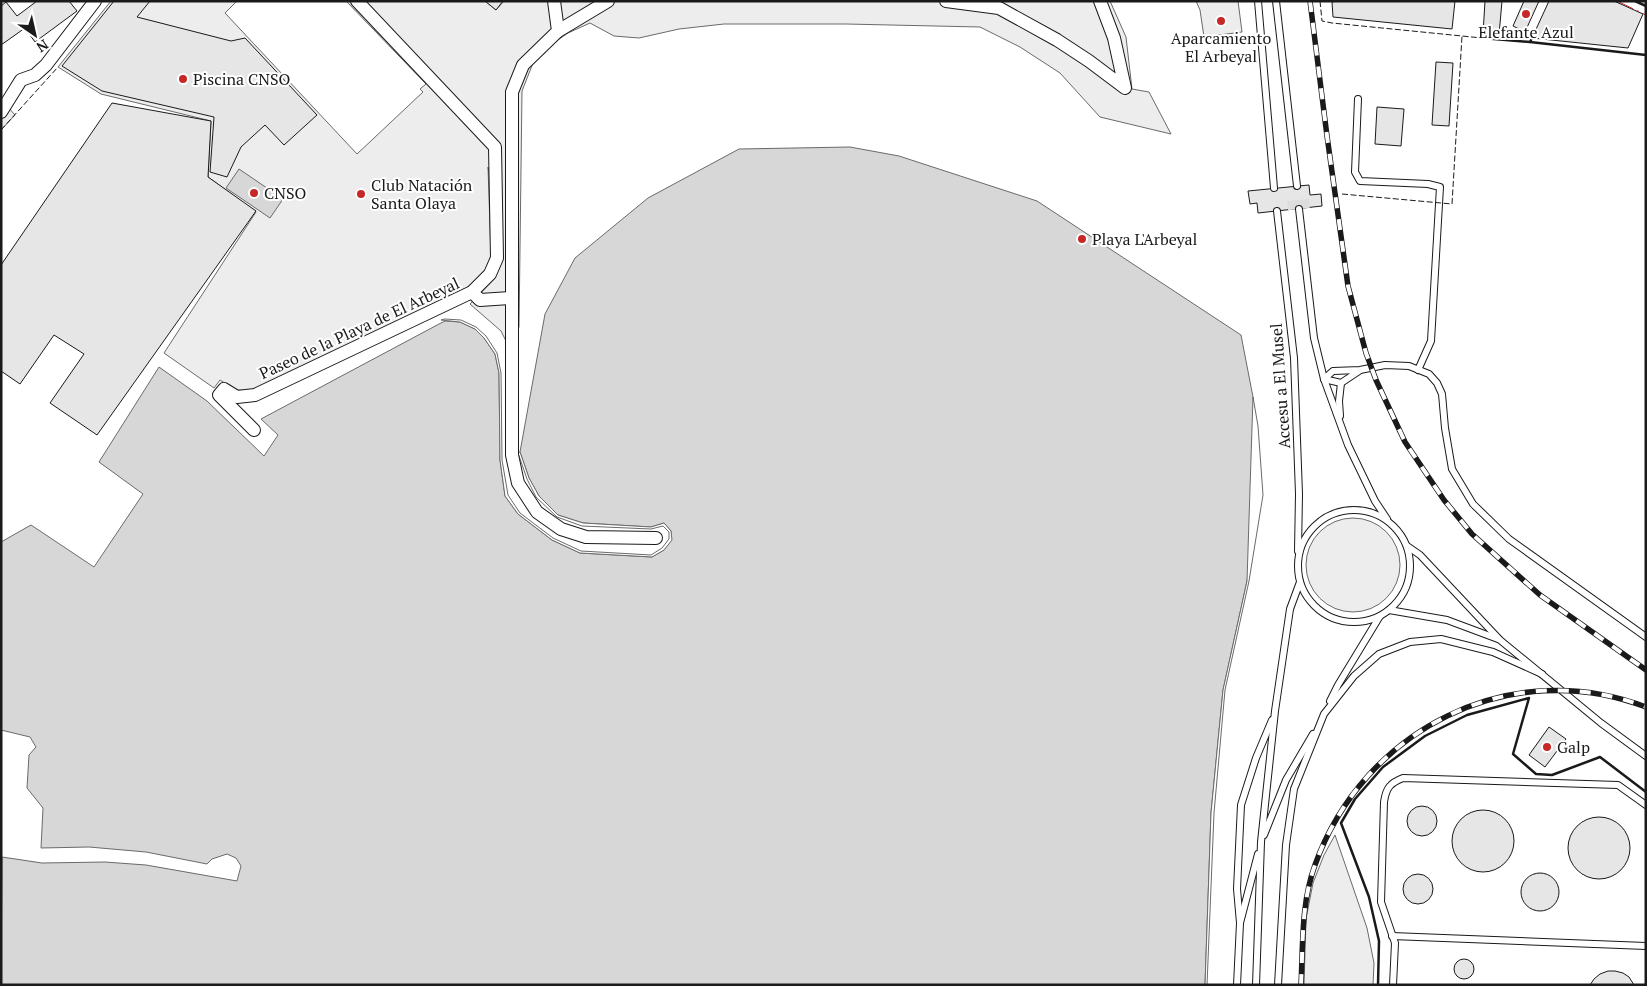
<svg xmlns="http://www.w3.org/2000/svg" width="1647" height="986" viewBox="0 0 1647 986" font-family="'PT Serif',serif">
  <style>
    .built { fill: #ededed; stroke: #6a6a6a }
    .water { fill: #d7d7d7; stroke: #6a6a6a }
    .pier { fill: #fff; stroke: #6a6a6a }
    .building { fill: #e6e6e6; stroke: #1a1a1a }
    .lines { fill: none; stroke-linecap: round; stroke-linejoin: round }
    .highway-tunnel { stroke: #ddd; stroke-width: 22; stroke-dasharray: 22 11; stroke-linecap: butt }
    .lane-casing { stroke: #1a1a1a; stroke-width: 8 }
    .street-casing { stroke: #1a1a1a; stroke-width: 14 }
    .lane { stroke: #fff; stroke-width: 6 }
    .street { stroke: #fff; stroke-width: 12 }
    .rail-casing { stroke: #1a1a1a; stroke-width: 5.5 }
    .rail { stroke: #fff; stroke-width: 4; stroke-dasharray: 11; stroke-linecap: butt }
    .fence { stroke: #1a1a1a; stroke-width: 1; stroke-dasharray: 6 2.5; stroke-linecap: butt }
    .wall { stroke: #1a1a1a; stroke-width: 2.5 }
    .power { stroke: #c62828; stroke-width: 1; stroke-dasharray: 18 4 2.5 4; stroke-linecap: butt }
    .poi-dot { fill: #c62828; stroke: #fff; stroke-width: 2 }
    .labels { text-anchor: middle; stroke-width: 4; stroke-linejoin: round; paint-order: stroke }
    .poi-label { font-size: 16px; fill: #1a1a1a; stroke: #fff; text-anchor: start }
    .street-label { font-size: 16px; fill: #1a1a1a; stroke: #fff }
  </style>
  <rect width="100%" height="100%" fill="#fff"/>
  <g class="built">
    <path d="M111 1H237L225 13 357 154 423 92 420 89 426 84 346 1H485L496 10 504 1H1110L1126 37 1132 89 1149 92 1171 134 1100 117 1060 73 1020 47 980 27 846 24H724L679 29 639 38 614 36 590 23 568 33 546 48 533 63 522 91 519 327 513 342 506 341 501 331 470 304 494 279 502 259 488 167 491 256 484 273 470 286 255 391 236 390 220 380 214 388 164 353 256 212 208 177 211 121 101 94 58 67Z"/>
    <path d="M1196 1H1238L1242 32 1204 37 1200 10Z"/>
    <path d="M1 99 15 115 1 130Z"/>
    <circle cx="1353" cy="565" r="47"/>
    <path d="M1335 835 1367 928 1374 963 1373 985H1304L1306 919 1313 883 1324 855Z"/>
  </g>
  <g class="water">
    <path d="M850 147 899 156 1037 201 1241 335 1253 397 1261 495 1247 581 1223 690 1211 813 1205 985H1L2 857 42 863 105 862 146 865 237 881 241 866 236 858 227 854 212 859 207 864 146 852 89 847 41 848 43 808 27 788 29 755 36 747 30 737 1 730V542L31 525 94 567 143 494 99 462 159 367 207 401 264 456 278 435 261 419 439 324 445 321 460 322 475 329 484 338 495 354 499 373 500 460 505 496 518 514 552 540 580 553 652 557 664 550 671 540V531L664 523 651 527 583 523 558 515 539 496 529 478 520 452 545 314 575 258 648 198 739 149Z"/>
    <path d="M239 169 283 199 270 218 226 188Z"/>
  </g>
  <g class="pier">
    <path d="M445 319 461 320 476 327 486 336 497 353 501 373 502 460 508 495 520 513 553 538 581 551 651 555 662 548 669 539V532L663 526 651 529 582 526 557 517 536 497 527 479 518 453 520 452 529 478 539 496 558 515 583 523 651 527 664 523 671 531 672 540 664 550 652 557 580 553 552 540 518 514 505 496 500 460 499 373 495 354 484 338 475 329 460 322 441 320Z"/>
    <path d="M1253 397 1258 426 1263 495 1249 581 1225 690 1214 813 1207 985H1205L1211 813 1223 690 1247 581Z"/>
  </g>
  <g class="building">
    <path d="M37 1H69L77 11 35 42 25 28 1 45V6L6 2 17 16Z"/>
    <path d="M114 1H150L137 17 231 41 245 38 317 115 284 145 265 125 241 147 227 177 210 172 214 117 102 91 62 66Z"/>
    <path d="M485 1H503L496 10Z"/>
    <path d="M1337 1H1455L1452 29 1333 17 1332 2Z"/>
    <path d="M1485 1H1502L1499 35 1483 34Z"/>
    <path d="M1524 1H1539L1525 32 1513 26Z"/>
    <path d="M1549 1H1614L1643 14 1628 48 1532 38Z"/>
    <path d="M1436 62 1453 63 1449 126 1432 125Z"/>
    <path d="M112 103 211 121 208 177 256 211 97 435 50 403 84 354 54 335 20 384 1 371V265Z"/>
    <path d="M1377 107 1404 109 1401 146 1375 144Z"/>
    <path d="M1309 185 1310 195 1321 194 1322 206 1258 213 1257 203 1250 204 1248 191Z"/>
    <path d="M1549 727 1566 739 1545 767 1529 755Z"/>
    <circle cx="1422" cy="821" r="15"/>
    <circle cx="1483" cy="841" r="31"/>
    <circle cx="1599" cy="848" r="31"/>
    <circle cx="1540" cy="892" r="19"/>
    <circle cx="1418" cy="889" r="15"/>
    <circle cx="1464" cy="969" r="10"/>
    <path d="M1608 971H1615L1623 973 1629 977 1634 985H1590L1594 979 1600 974Z"/>
  </g>
  <g class="lines">
    <path class="highway-tunnel" d="M1298 200 1299 209"/>
    <g class="lane-casing">
      <g id="lane">
        <path d="M1258 1 1274 188"/>
        <path d="M1276 1 1297 186"/>
        <path d="M1358 99 1355 172 1360 181 1428 184 1440 187 1431 341 1418 370"/>
        <path d="M1299 209 1314 338 1324 379 1348 445 1375 501 1387 519"/>
        <path d="M1277 211 1294 358 1299 494 1298 551"/>
        <path d="M1324 379 1333 371 1360 370 1385 365 1409 366 1429 374 1437 383 1442 394 1445 428 1452 469 1473 504 1509 539 1646 637"/>
        <path d="M1324 379 1341 383 1359 371"/>
        <path d="M1340 416 1339 401 1341 383"/>
        <circle cx="1354" cy="566" r="56"/>
        <path d="M1407 546 1420 555 1500 640 1601 723 1646 756"/>
        <path d="M1389 610 1447 620 1498 639"/>
        <path d="M1330 701 1338 685 1380 616"/>
        <path d="M1264 835 1286 780 1313 734"/>
        <path d="M1240 923 1258 854"/>
        <path d="M1392 936 1646 946"/>
        <path d="M1237 985 1240 923 1237 889 1241 805 1256 758 1272 720"/>
        <path d="M1256 985 1261 842 1275 711 1290 609 1300 582"/>
        <path d="M1278 985 1286 845 1294 789 1324 714 1354 676 1379 654 1410 642 1441 639 1493 652 1542 674"/>
        <path d="M1393 985 1395 943 1381 902 1384 802C1386 788 1390 783 1403 778L1618 785 1646 805"/>
      </g>
    </g>
    <g class="street-casing">
      <g id="street">
        <path d="M554 1 558 31 523 65 512 92V455L518 483 537 512 561 529 586 537 656 538"/>
        <path d="M946 1 999 8 1057 40 1089 61 1125 88 1114 38 1100 1"/>
        <path d="M558 31 608 1"/>
        <path d="M1 112 21 80 35 75 46 65 95 1"/>
        <path d="M472 292 480 300 511 298"/>
        <path d="M254 430 219 395 224 389 237 397 255 395 472 292 490 274 497 258 495 147 357 1"/>
      </g>
    </g>
    <use href="#lane" class="lane"/>
    <use href="#street" class="street"/>
    <g class="rail-casing">
      <g id="rail">
        <path d="M1310 1 1327 136 1348 286 1366 353 1376 380 1405 442 1444 500 1472 534 1540 595 1646 670"/>
        <path d="M1301 985C1303 945 1301 903 1315 865 1363 730 1510 655 1646 707"/>
      </g>
    </g>
    <use href="#rail" class="rail"/>
    <g class="fence">
      <path d="M1320 1 1322 21 1332 23 1482 38"/>
      <path d="M1 130 58 67"/>
      <path d="M1342 194 1452 204 1462 36"/>
    </g>
    <g class="wall">
      <path d="M1635 1 1646 6"/>
      <path d="M1483 34 1482 38 1530 42 1532 38"/>
      <path d="M1530 42 1646 55"/>
      <path d="M1378 985 1379 941 1369 897 1341 823 1355 799 1383 767 1425 736 1467 715 1529 698 1513 754 1536 774 1552 775 1600 757 1646 792"/>
    </g>
    <path class="power" d="M1617 1 1646 15"/>
  </g>
  <g class="poi-dot">
    <circle cx="1526" cy="14" r="5"/>
    <circle cx="1221" cy="21" r="5"/>
    <circle cx="183" cy="79" r="5"/>
    <circle cx="254" cy="193" r="5"/>
    <circle cx="361" cy="194" r="5"/>
    <circle cx="1082" cy="239" r="5"/>
    <circle cx="1547" cy="747" r="5"/>
  </g>
  <g class="labels">
    <g class="poi-label">
      <text x="1526" y="38" text-anchor="middle">Elefante Azul</text>
      <text x="1221" y="44" text-anchor="middle">Aparcamiento<tspan x="1221" dy="18">El Arbeyal</tspan></text>
      <text x="193" y="85">Piscina CNSO</text>
      <text x="371" y="191">Club Natación<tspan x="371" dy="18">Santa Olaya</tspan></text>
      <text x="264" y="199">CNSO</text>
      <text x="1092" y="245">Playa L'Arbeyal</text>
      <text x="1557" y="753">Galp</text>
    </g>
    <g class="street-label">
      <text transform="translate(359 328) rotate(-25)" y="6">Paseo de la Playa de El Arbeyal</text>
      <text transform="translate(1280 386) rotate(-94)" y="6">Accesu a El Musel</text>
    </g>
  </g>
  <rect width="1647" height="986" fill="none" stroke="#1a1a1a" stroke-width="5"/>
  <g transform="translate(35 35) rotate(146)" stroke="#ffffff" stroke-width="4" paint-order="stroke">
  <path d="M0-4L9 19L0 12L-9 19Z" fill="#1a1a1a"/>
  <text y="-8" font-size="14" font-weight="bold" text-anchor="middle" fill="#1a1a1a">N</text>
  </g>
</svg>
